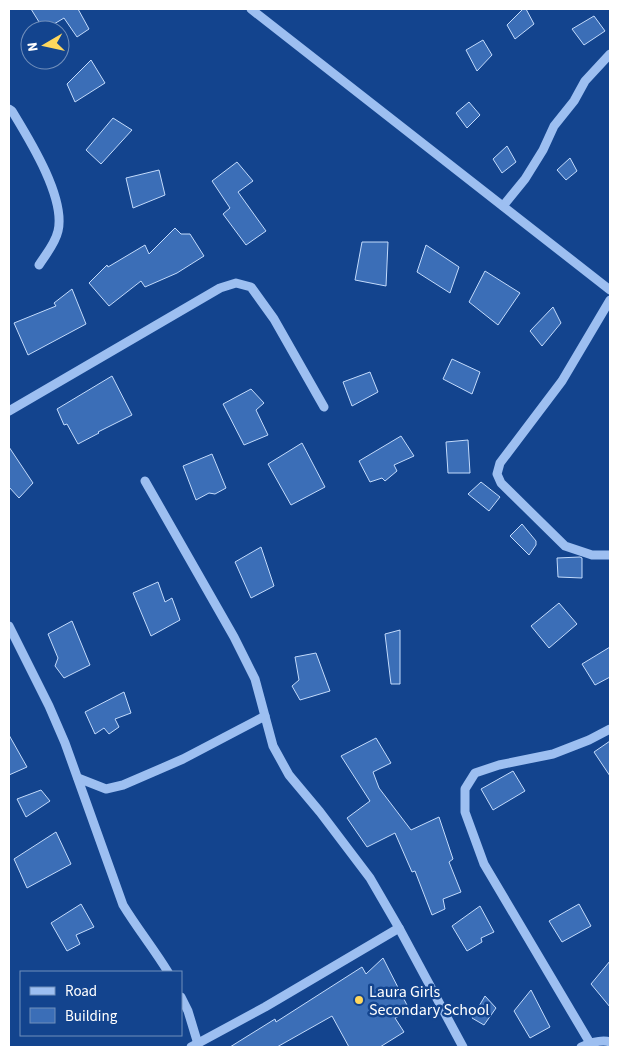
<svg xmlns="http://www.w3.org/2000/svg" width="619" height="1056" viewBox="0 0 619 1056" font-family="'Source Sans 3',sans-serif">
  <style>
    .building { fill: #3b6eb7; stroke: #c3dbfc }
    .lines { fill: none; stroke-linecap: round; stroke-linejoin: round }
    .minor { stroke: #9dbff1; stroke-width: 9 }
    .poi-dot { fill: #ffd75d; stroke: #13448e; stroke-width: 2 }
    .labels { text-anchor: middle; stroke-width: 5; stroke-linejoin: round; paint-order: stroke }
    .poi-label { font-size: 16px; fill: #fff; stroke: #13448e; text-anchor: start }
  </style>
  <rect width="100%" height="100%" fill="#13448e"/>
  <g class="building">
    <path d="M31 9H78L89 29 77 37 64 18 44 30Z"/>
    <path d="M523 9H526L534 24 515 39 507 25Z"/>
    <path d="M594 16 605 31 584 45 572 29Z"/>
    <path d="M483 40 492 55 477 71 466 50Z"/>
    <path d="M91 60 105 83 75 102 67 84Z"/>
    <path d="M469 102 480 115 467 128 456 113Z"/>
    <path d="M113 118 132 130 101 164 86 150Z"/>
    <path d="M507 146 516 162 502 173 493 159Z"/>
    <path d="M570 158 577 171 566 180 557 170Z"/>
    <path d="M237 162 253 181 238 192 266 231 246 245 223 214 230 208 212 181Z"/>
    <path d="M159 170 165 195 133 208 126 178Z"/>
    <path d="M175 228 181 234H190L204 256 177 273 145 287 141 281 109 306 89 283 107 265 108 267 145 245 149 254Z"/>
    <path d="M362 242H388L386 286 355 280Z"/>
    <path d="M426 245 459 267 450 293 417 272Z"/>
    <path d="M485 271 520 293 498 325 469 302Z"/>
    <path d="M72 289 86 324 28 355 14 323 56 306 54 303Z"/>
    <path d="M553 307 561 323 542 346 530 331Z"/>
    <path d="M452 359 480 372 472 394 443 379Z"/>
    <path d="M370 372 378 392 352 406 343 382Z"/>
    <path d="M112 376 132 415 98 432 99 433 78 444 67 424 64 425 57 409Z"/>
    <path d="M251 389 264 403 256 410 268 435 244 445 223 404Z"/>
    <path d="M401 436 414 456 394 465 397 471 385 481 382 478 370 482 359 461Z"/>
    <path d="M468 440 470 473H448L446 442Z"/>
    <path d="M302 443 325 487 291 505 268 464Z"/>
    <path d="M9 447 33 483 19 498 9 487Z"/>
    <path d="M212 454 226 488 215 494 209 493 196 500 183 466Z"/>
    <path d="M481 482 500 497 489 511 468 494Z"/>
    <path d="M522 524 536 541V545L529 555 510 536Z"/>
    <path d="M261 547 274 586 251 598 235 562Z"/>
    <path d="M580 557 582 558V578L558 577 557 558Z"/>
    <path d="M158 582 165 602 172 598 180 620 151 636 133 593Z"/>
    <path d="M559 603 577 624 549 648 531 626Z"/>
    <path d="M72 621 90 665 64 678 55 666 58 658 48 634Z"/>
    <path d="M400 630V684H391L385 634Z"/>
    <path d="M610 647V677L595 685 582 664Z"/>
    <path d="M316 653 330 691 300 700 292 686 299 680 295 657Z"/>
    <path d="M124 692 131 713 115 719 119 727 109 734 104 728 95 734 85 712Z"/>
    <path d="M9 735 27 767 9 775Z"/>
    <path d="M376 738 391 763 373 772 379 788 411 830 439 817 453 859 449 862 461 892 443 899 445 909 432 915 415 871 412 872 395 833 367 847 347 818 370 801 341 756Z"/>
    <path d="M610 741V776L594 752Z"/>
    <path d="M513 771 525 791 493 810 481 789Z"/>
    <path d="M41 790 50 801 26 817 17 799Z"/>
    <path d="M56 832 71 864 27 888 14 859Z"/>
    <path d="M81 904 94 927 76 935 80 944 67 951 51 923Z"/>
    <path d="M579 904 591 926 562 942 549 921Z"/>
    <path d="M480 906 494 932 481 938 482 942 467 951 452 926Z"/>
    <path d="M383 958 410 1011 395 1018 404 1032 380 1047H349L332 1016 277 1047H230L275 1019 276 1022 362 967 366 974Z"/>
    <path d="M610 961V1007L591 984Z"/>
    <path d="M531 990 550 1027 530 1038 514 1011Z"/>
    <path d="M485 996 496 1008 484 1025 472 1018Z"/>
  </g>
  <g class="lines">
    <g class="minor">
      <path d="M251 9 610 290"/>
      <path d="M9 109 12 111C29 139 66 198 58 231 55 244 46 254 39 265"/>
      <path d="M503 206 525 179 543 150 554 126 574 101 585 81 610 54"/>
      <path d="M610 300 562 381 500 463 497 474 501 483 565 546 592 555H610"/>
      <path d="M9 411 220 288 236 283 251 287 274 319 324 407"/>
      <path d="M145 481 234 637 255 679 273 746 289 775 320 812 370 878 399 928 463 1047"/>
      <path d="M9 626 49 706 65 743 123 905C137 928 154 949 168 972"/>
      <path d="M78 778 106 789 123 785 183 759 265 716"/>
      <path d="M181 997 188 1011 198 1044"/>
      <path d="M590 1043 484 864 465 812V789L475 773 499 765 553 754 589 740 610 729"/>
      <path d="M191 1047 265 1007 399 928"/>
      <path d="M581 1047C590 1043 601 1039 610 1042"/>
    </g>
  </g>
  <circle class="poi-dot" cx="359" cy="1000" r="5"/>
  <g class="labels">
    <g class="poi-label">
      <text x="369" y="997">Laura Girls<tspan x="369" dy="18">Secondary School</tspan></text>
    </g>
  </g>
  <rect width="619" height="1056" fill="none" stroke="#ffffff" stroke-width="20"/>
  <rect x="20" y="971" width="162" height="65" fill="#13448e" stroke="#718fbb"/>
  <rect x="30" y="987" width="25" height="8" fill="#9dbff1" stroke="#718fbb"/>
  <text x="65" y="996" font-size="15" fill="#ffffff">Road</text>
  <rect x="30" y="1008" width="25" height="15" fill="#3b6eb7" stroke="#718fbb"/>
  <text x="65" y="1021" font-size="15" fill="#ffffff">Building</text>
  <g transform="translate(45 45) rotate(261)"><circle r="24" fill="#13448e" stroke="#718fbb"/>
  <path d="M0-4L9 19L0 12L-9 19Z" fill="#ffd75d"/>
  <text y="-8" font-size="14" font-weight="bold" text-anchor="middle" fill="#ffffff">N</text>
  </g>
</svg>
